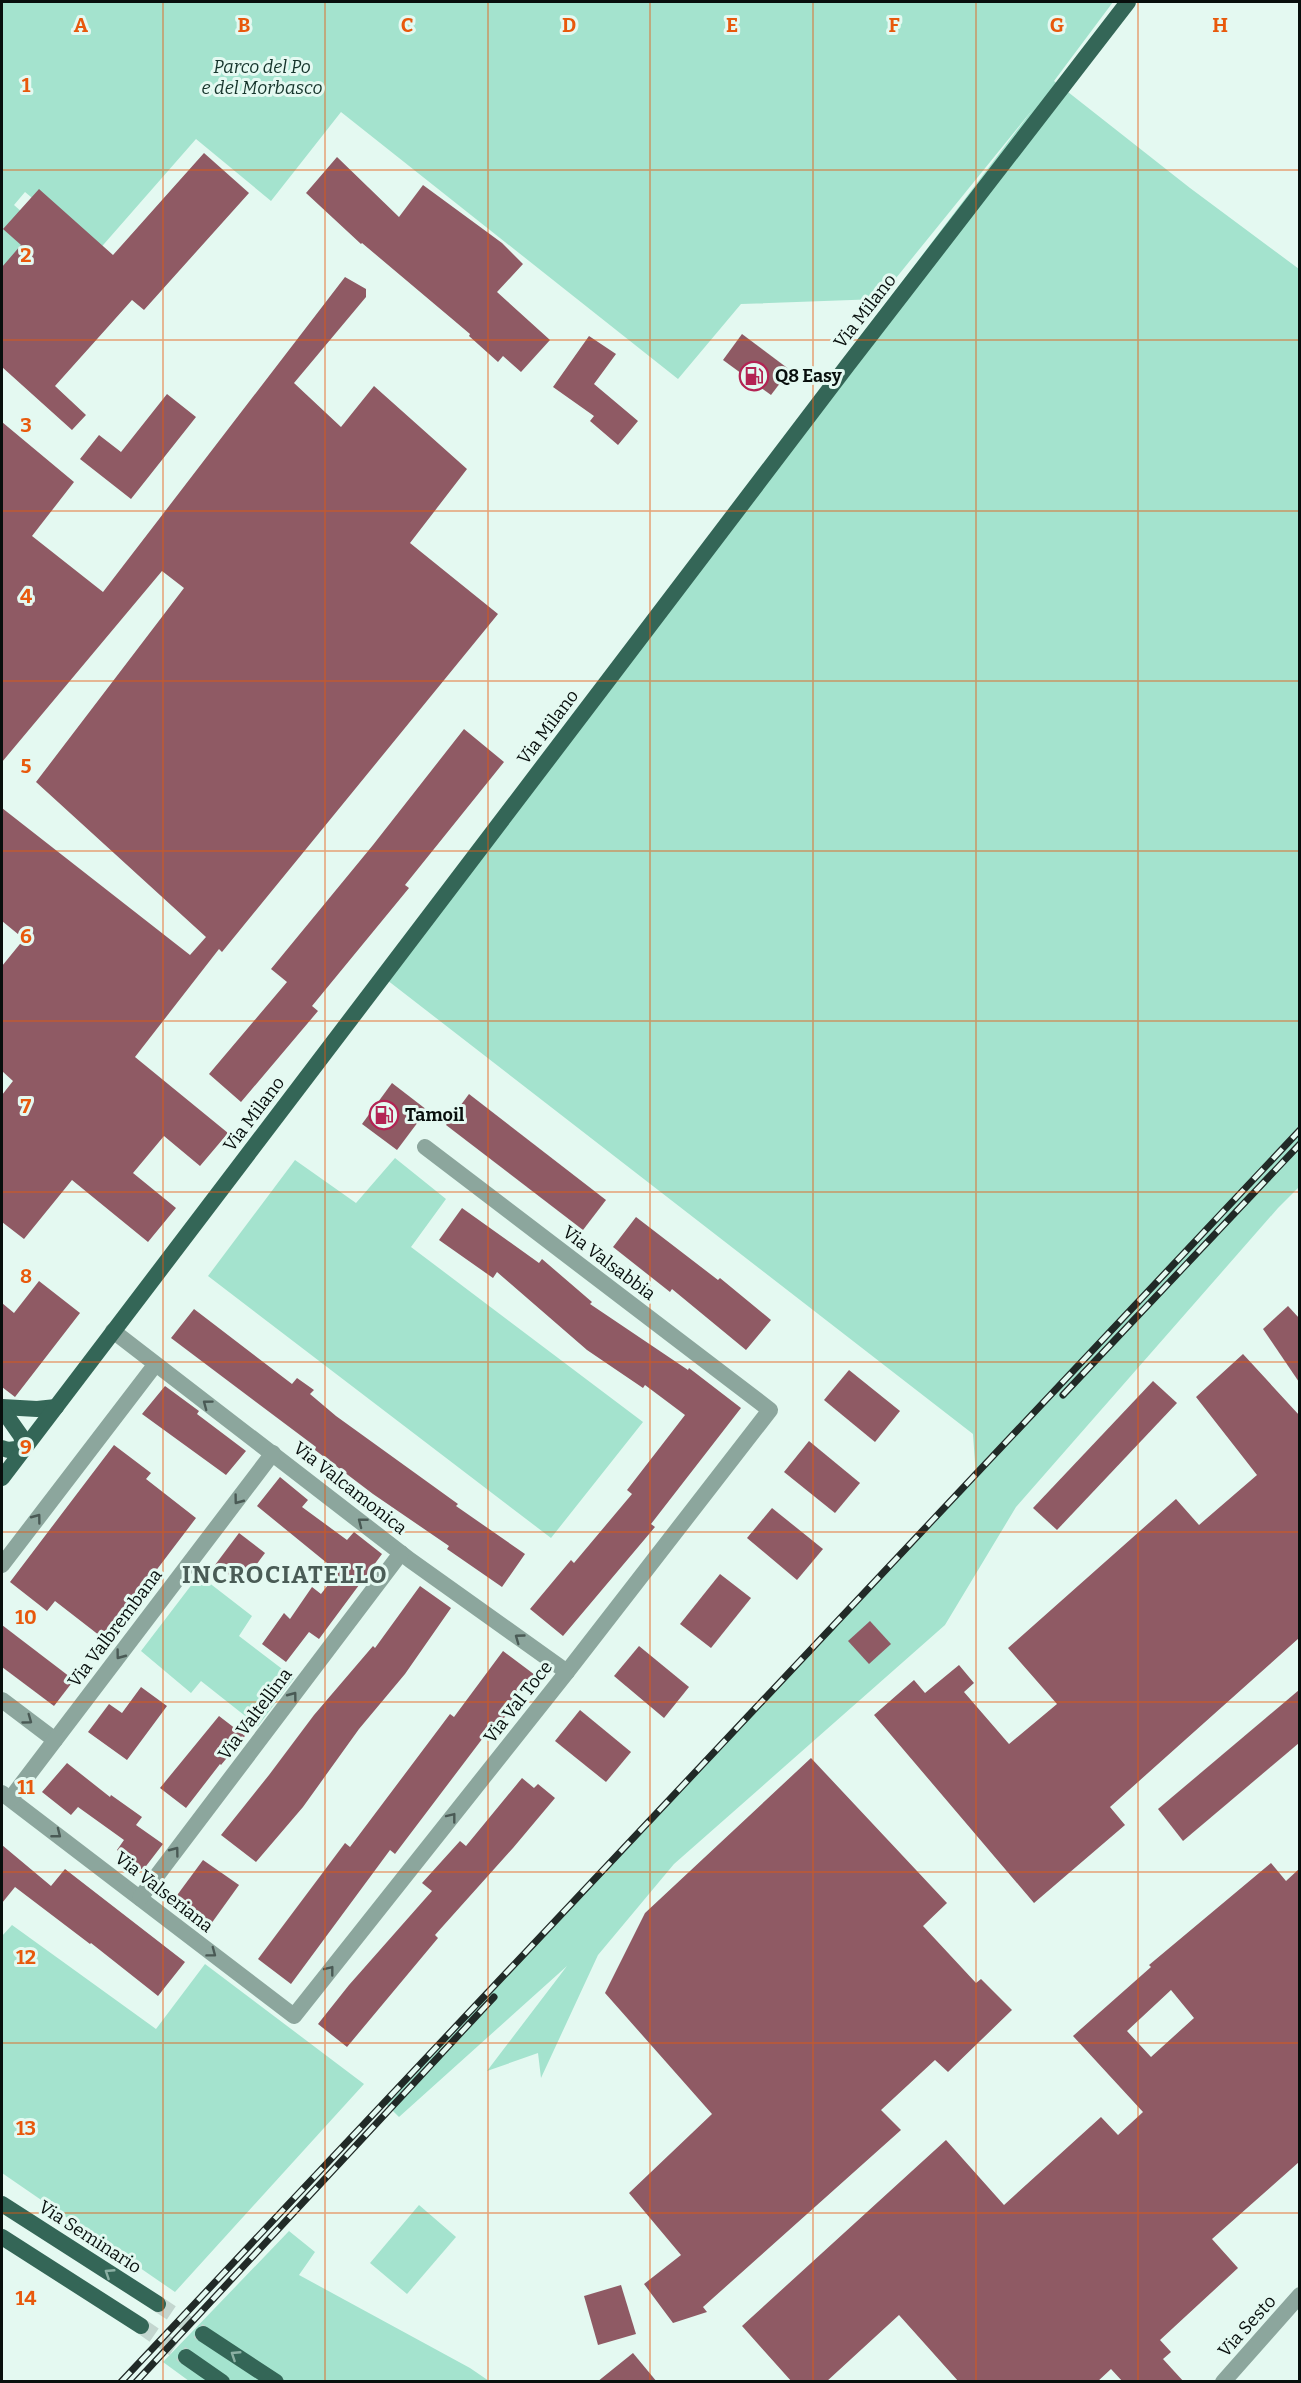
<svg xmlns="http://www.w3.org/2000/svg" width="1301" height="2383" viewBox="0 0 1301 2383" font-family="Bitter,serif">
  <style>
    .green { fill: #a4e3ce }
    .building { fill: #8f5a64; fill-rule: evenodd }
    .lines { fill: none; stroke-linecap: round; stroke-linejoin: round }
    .primary-tunnel { stroke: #c3d6cf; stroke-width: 16; stroke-dasharray: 16 8; stroke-linecap: butt }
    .minor { stroke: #8ca69d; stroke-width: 16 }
    .tertiary { stroke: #8ca69d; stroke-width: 16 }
    .primary { stroke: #346657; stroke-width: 16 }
    .rail-casing { stroke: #212a27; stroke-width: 7 }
    .rail { stroke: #e4f9f1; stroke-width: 4.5; stroke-dasharray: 14; stroke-linecap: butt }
    .oneway { stroke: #4a5a55 }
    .oneway2 { stroke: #8cb0a4 }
    .grid { fill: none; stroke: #e8590c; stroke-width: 1.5; stroke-opacity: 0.55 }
    .labels { text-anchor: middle; stroke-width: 6; stroke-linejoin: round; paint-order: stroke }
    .park-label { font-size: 18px; font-style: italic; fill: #15342b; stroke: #e4f9f1 }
    .street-label { font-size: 18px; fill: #080f0d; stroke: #e4f9f1 }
    .poi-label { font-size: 18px; font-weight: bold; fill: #080f0d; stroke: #e4f9f1; text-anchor: start }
    .district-label { font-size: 24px; font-weight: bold; letter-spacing: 1.5px; fill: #4a5c56; stroke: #e4f9f1 }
    .grid-label { font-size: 20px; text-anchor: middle; font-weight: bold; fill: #e8590c; stroke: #e4f9f1; stroke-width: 6; stroke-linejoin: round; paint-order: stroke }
  </style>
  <rect width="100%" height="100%" fill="#e4f9f1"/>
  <g class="green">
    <path d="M2 2H1113L1054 81 1190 188 1299 269V1187L1278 1208 1016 1507 945 1625 674 1864 598 1955 541 2078 538 2053 487 2071 567 1966 399 2117 384 2102 976 1477 973 1434 378 973 1033 109 879 299 741 304 678 379 341 112 271 201 196 139 97 252 25 192 14 205 23 213 28 239 2 270Z"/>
    <path d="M395 1158 446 1199 411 1247 643 1422 551 1538 208 1276 295 1160 356 1203Z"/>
    <path d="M199 1575 252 1616 239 1636 294 1678 258 1726 201 1681 191 1693 141 1651Z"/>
    <path d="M12 1925 156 2029 205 1964 364 2084 175 2292 2 2173V1936Z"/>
    <path d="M419 2205 456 2237 407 2294 370 2263Z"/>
    <path d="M289 2231 315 2252 299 2275 470 2368 489 2381H189L163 2362Z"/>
  </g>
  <g class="building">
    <path d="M204 153 249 193 144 310 132 300 55 386 86 415 72 430 2 367V267L21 245 3 229 39 189 113 255Z"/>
    <path d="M337 157 399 217 423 185 502 243 523 264 497 292 550 340 521 372 503 356 498 362 469 336 470 334 362 243 361 244 306 193Z"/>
    <path d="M345 277 366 289V297L294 383 341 427 374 386 467 469 410 543 498 614 222 952 219 949 135 1057 228 1133 200 1166 164 1136 133 1173 176 1208 148 1242 72 1180 24 1239 2 1222V1095L13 1081 2 1071V966L24 939 2 921V808L190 955 206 937 36 782 184 588 162 571 2 762V422L74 482 32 536 103 592Z"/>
    <path d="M742 334 790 370 771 395 723 360Z"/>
    <path d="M589 336 616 354 594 384 638 421 618 445 590 421 594 416 553 387Z"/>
    <path d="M167 394 196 417 131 499 80 459 99 435 121 452Z"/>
    <path d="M464 729 504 762 405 885 409 888 312 1006 318 1011 241 1102 209 1074 287 982 271 969 373 845Z"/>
    <path d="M392 1083 427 1110 397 1150 362 1124Z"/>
    <path d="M469 1094 606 1200 583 1230 446 1125Z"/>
    <path d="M462 1208 539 1263 542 1259 592 1302 590 1304 688 1370 689 1368 741 1408 651 1524 655 1527 563 1636 530 1609 571 1560 574 1563 632 1494 627 1490 685 1415 645 1385 643 1388 587 1350 497 1272 493 1278 439 1240Z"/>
    <path d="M636 1217 718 1280 720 1278 771 1320 746 1350 672 1289 670 1292 613 1247Z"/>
    <path d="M39 1281 80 1313 15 1397 2 1387V1303L14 1313Z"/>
    <path d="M1288 1306 1299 1318V1382L1263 1329Z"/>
    <path d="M194 1309 292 1384 297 1378 314 1390 310 1394 336 1416 458 1504 456 1506 525 1554 502 1587 447 1549 449 1546 373 1494 315 1450 316 1447 171 1338Z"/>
    <path d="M1243 1354 1299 1415V1638L1110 1807 1125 1825 1034 1903 874 1715 914 1680 925 1693 959 1665 974 1683 964 1692 1009 1744 1057 1704 1008 1648 1176 1499 1199 1525 1257 1475 1196 1397Z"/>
    <path d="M849 1370 900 1411 875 1442 824 1400Z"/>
    <path d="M1153 1381 1177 1403 1057 1530 1033 1508Z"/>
    <path d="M165 1386 199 1411 197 1414 246 1451 226 1475 142 1414Z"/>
    <path d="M809 1441 860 1483 835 1513 784 1472Z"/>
    <path d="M114 1445 151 1473 146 1479 196 1518 104 1639 55 1601 47 1611 10 1582Z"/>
    <path d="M280 1477 308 1500 302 1507 347 1540 354 1532 382 1554 319 1639 309 1632 286 1662 262 1644 284 1613 290 1619 312 1587 321 1594 338 1572 257 1506Z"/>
    <path d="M772 1508 823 1549 797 1580 747 1538Z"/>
    <path d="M239 1533 265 1553 242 1584 215 1565Z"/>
    <path d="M720 1574 751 1598 711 1648 680 1624Z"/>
    <path d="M420 1586 451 1608 405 1674 359 1729 303 1807 256 1862 221 1835 269 1775 314 1715 373 1646 375 1648Z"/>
    <path d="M870 1621 891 1644 869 1664 848 1641Z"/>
    <path d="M2 1625 74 1680 54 1706 2 1667Z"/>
    <path d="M639 1646 689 1687 664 1718 614 1676Z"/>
    <path d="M503 1651 535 1675 499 1725 495 1722 395 1854 390 1850 291 1984 258 1959 345 1843 350 1847 450 1714 454 1717Z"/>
    <path d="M141 1687 167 1706 127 1760 88 1732 109 1704 122 1713Z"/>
    <path d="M1299 1690V1743L1183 1841 1158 1809Z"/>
    <path d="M580 1710 631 1752 606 1782 555 1741Z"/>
    <path d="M219 1716 245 1736 221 1765 220 1764 186 1808 160 1788Z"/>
    <path d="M811 1758 947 1903 923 1926 976 1983 981 1979 1012 2010 948 2072 935 2060 881 2110 901 2130 703 2307 707 2312 673 2323 644 2284 681 2255 629 2193 712 2114 605 1993 645 1913Z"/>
    <path d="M67 1763 110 1797 111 1795 142 1817 136 1825 163 1844 143 1870 117 1850 124 1840 78 1807 71 1815 42 1792Z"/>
    <path d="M522 1778 534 1788 538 1784 555 1798 513 1848 435 1935 438 1938 347 2047 318 2024 349 1985 432 1891 422 1883 460 1841 466 1846Z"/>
    <path d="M2 1845 51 1886 65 1869 185 1962 158 1996 91 1943 90 1944 15 1887 2 1903Z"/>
    <path d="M203 1860 239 1885 211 1924 175 1898Z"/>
    <path d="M1271 1863 1286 1881 1299 1869V2162L1212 2239 1238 2268 1160 2340 1171 2352 1163 2359 1184 2382H1123L1111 2369 1097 2382H959L899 2315 826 2382H792L742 2326 946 2140 1004 2205 1101 2117 1118 2135 1143 2112 1073 2036 1151 1967 1149 1965ZM1171 1990 1194 2018 1151 2057 1127 2031Z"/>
    <path d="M621 2285 636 2334 598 2345 584 2296Z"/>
    <path d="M633 2353 657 2382H597Z"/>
  </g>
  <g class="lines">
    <g class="primary-tunnel">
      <path d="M158 2304 203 2334"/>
      <path d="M141 2326 186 2357"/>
    </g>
    <g class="minor">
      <path d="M113 1331 410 1560 567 1672"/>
      <path d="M2 1565 155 1365"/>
      <path d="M2 1700 55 1740"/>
      <path d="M2 1793 294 2016 567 1672 770 1410 425 1147"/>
      <path d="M11 1798 273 1453"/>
      <path d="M140 1898 401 1553"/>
    </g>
    <path class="tertiary" d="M1223 2382 1300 2295"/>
    <g class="primary">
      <path d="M2 1407 37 1409 56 1407"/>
      <path d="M2 1409 21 1436 24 1448"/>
      <path d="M2 1448 8 1450 24 1448"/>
      <path d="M2 1478 847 366 1128 2"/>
      <path d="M2 2204 158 2304"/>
      <path d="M2 2237 141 2326"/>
      <path d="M203 2334 276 2382"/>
      <path d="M186 2357 222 2382"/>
    </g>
    <g class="rail-casing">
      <g id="rail">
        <path d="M1063 1395 1300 1144"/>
        <path d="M121 2382 1300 1130"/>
        <path d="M136 2382 494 1997"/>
      </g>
    </g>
    <use href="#rail" class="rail"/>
  </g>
  <defs><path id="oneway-chevron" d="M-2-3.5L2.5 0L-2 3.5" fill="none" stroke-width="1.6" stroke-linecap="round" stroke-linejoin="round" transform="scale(1.5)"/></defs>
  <g class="oneway">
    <use href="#oneway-chevron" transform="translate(207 1404) rotate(-143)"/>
    <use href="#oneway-chevron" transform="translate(238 1500) rotate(127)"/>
    <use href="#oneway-chevron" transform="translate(37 1518) rotate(-53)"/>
    <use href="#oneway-chevron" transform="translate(362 1522) rotate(-142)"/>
    <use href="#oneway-chevron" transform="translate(519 1638) rotate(-144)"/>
    <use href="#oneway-chevron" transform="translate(120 1655) rotate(127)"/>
    <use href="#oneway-chevron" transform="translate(293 1696) rotate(-53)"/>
    <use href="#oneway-chevron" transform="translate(28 1720) rotate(36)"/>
    <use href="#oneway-chevron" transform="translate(452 1817) rotate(-52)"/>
    <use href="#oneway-chevron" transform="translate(57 1834) rotate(38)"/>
    <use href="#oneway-chevron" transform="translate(175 1851) rotate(-53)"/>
    <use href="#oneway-chevron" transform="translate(212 1953) rotate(37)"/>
    <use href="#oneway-chevron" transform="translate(330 1970) rotate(-52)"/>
  </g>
  <g class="oneway2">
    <use href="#oneway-chevron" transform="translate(109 2273) rotate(-147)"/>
    <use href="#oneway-chevron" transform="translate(235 2355) rotate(-147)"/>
  </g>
  <path class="grid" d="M163 2V2382M325 2V2382M488 2V2382M650 2V2382M813 2V2382M976 2V2382M1138 2V2382M2 170H1300M2 340H1300M2 511H1300M2 681H1300M2 851H1300M2 1021H1300M2 1192H1300M2 1362H1300M2 1532H1300M2 1702H1300M2 1872H1300M2 2043H1300M2 2213H1300"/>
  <defs>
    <g id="fuel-ring" transform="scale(1.5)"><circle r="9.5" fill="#e4f9f1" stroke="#b32353" stroke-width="1.5"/><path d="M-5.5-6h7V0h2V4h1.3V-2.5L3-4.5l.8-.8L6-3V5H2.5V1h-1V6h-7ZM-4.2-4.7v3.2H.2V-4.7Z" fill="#b32353"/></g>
  </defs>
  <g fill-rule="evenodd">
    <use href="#fuel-ring" x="754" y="376"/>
    <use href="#fuel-ring" x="384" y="1115"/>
  </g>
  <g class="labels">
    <g class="park-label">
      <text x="262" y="73">Parco del Po<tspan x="262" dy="21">e del Morbasco</tspan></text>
    </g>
    <g class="street-label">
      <text transform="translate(865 311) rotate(-52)" y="6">Via Milano</text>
      <text transform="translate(548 727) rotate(-53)" y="6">Via Milano</text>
      <text transform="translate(254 1114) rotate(-53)" y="6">Via Milano</text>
      <text transform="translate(609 1263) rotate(37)" y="6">Via Valsabbia</text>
      <text transform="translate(350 1488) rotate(38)" y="6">Via Valcamonica</text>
      <text transform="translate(115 1628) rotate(-53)" y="6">Via Valbrembana</text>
      <text transform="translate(518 1702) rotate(-52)" y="6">Via Val Toce</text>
      <text transform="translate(255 1714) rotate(-53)" y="6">Via Valtellina</text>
      <text transform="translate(164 1892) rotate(38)" y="6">Via Valseriana</text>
      <text transform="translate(90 2237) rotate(33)" y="6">Via Seminario</text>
      <text transform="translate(1247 2326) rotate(-48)" y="6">Via Sesto</text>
    </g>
    <g class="poi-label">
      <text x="775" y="382">Q8 Easy</text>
      <text x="405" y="1121">Tamoil</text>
    </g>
    <g class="district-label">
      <text x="285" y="1583">INCROCIATELLO</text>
    </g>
  </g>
  <g class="grid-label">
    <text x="81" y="32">A</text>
    <text x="244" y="32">B</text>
    <text x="407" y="32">C</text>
    <text x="569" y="32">D</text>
    <text x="732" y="32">E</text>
    <text x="894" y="32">F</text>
    <text x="1057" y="32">G</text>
    <text x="1220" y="32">H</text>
    <text x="26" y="92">1</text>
    <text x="26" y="262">2</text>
    <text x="26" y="432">3</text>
    <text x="26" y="603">4</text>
    <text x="26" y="773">5</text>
    <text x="26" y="943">6</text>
    <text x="26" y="1113">7</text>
    <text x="26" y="1283">8</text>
    <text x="26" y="1454">9</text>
    <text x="26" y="1624">10</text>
    <text x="26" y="1794">11</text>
    <text x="26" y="1964">12</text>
    <text x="26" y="2135">13</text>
    <text x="26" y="2305">14</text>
  </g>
  <rect width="1301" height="2383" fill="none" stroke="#080f0d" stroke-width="6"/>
</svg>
